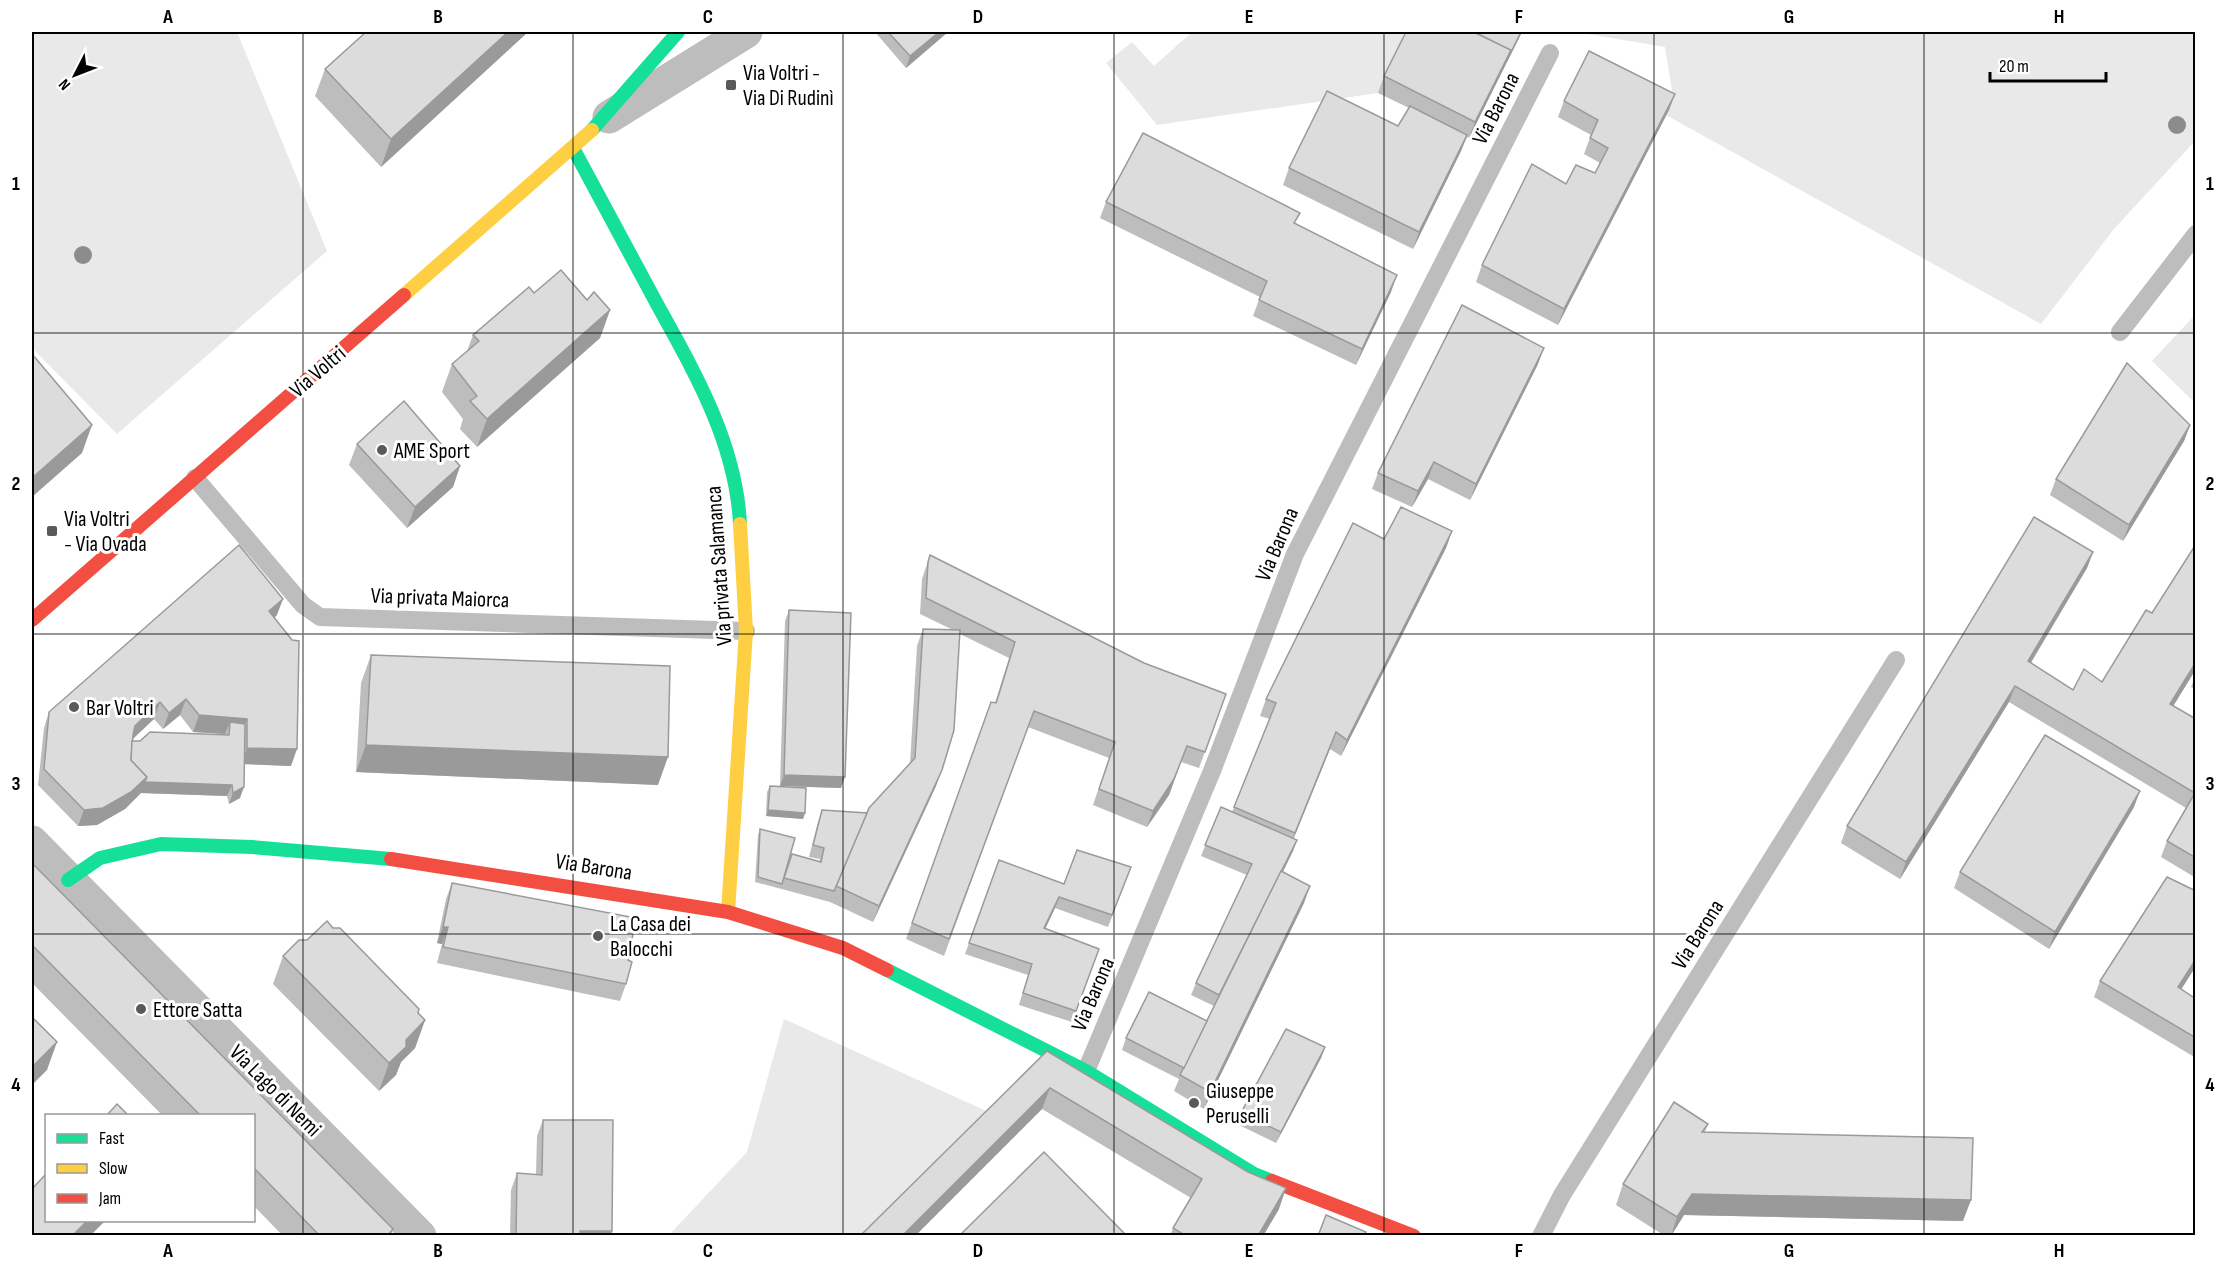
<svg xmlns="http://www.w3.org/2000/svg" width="2227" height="1267" viewBox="0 0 2227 1267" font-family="'Sofia Sans Condensed',sans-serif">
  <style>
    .green { fill: #e9e9e9 }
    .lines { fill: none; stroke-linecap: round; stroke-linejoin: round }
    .lane { stroke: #bdbdbd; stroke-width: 18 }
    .street { stroke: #bdbdbd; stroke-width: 33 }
    .fast { stroke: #16e098; stroke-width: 14 }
    .slow { stroke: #ffcf43; stroke-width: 14 }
    .jam { stroke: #f24e42; stroke-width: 14 }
    .tree { fill: #8c8c8c }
    .wall { fill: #bdbdbd; fill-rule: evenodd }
    .shaded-wall { fill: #9a9a9a }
    .building { fill: #dcdcdc; stroke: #9a9a9a; stroke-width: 1.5 }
    .grid { fill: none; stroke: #000; stroke-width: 1.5; stroke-opacity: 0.55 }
    .poi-dot { fill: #595959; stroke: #fff; stroke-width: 2 }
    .labels { text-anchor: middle; stroke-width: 6; stroke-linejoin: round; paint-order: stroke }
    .poi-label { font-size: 22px; fill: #000; stroke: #fff; text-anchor: start }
    .street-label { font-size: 22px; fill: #000; stroke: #fff }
    .neatline { fill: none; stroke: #000; stroke-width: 2 }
    .grid-label { font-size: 20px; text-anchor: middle; font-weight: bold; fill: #000 }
  </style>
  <rect width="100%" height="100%" fill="#fff"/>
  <g class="green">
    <path d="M32 32H237L327 251 117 434 32 348Z"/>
    <path d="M1192 32H1408L1378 93 1157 125 1106 63 1132 42 1154 66Z"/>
    <path d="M1576 32H2195V141L2114 229 2041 324 1666 115 1673 97 1665 47Z"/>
    <path d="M2195 315V403L2152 361Z"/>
    <path d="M784 1019 995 1115 873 1235 668 1236 747 1152Z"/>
  </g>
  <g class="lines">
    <g class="lane">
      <path d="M2120 332 2196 234"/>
      <path d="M195 478 303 605 320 617 746 631"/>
      <path d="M1086 1071 1212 771 1295 554 1550 53"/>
      <path d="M1541 1236 1562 1195 1896 660"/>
    </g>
    <g class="street">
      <path d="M609 117 746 32"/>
      <path d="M32 842 420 1236"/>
    </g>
    <g class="fast">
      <path d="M592 130 678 32"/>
      <path d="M573 148C601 200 629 252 657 304 695 373 736 443 740 524"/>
      <path d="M68 880 100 858 161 844 252 847 391 859"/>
      <path d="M887 970 1086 1071 1254 1174 1272 1181"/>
    </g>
    <g class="slow">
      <path d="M404 295 592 130"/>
      <path d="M728 912 746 631 740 524"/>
    </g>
    <g class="jam">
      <path d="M32 620 404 295"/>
      <path d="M391 859 728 912 843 948 887 970"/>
      <path d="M1272 1181 1414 1236"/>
    </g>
  </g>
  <g class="tree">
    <circle cx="2177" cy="125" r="9"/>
    <circle cx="83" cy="255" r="9"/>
  </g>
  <g class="wall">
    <path d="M366 32H528L381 167 315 96 325 69Z"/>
    <path d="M875 32H948L906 68Z"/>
    <path d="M1406 32H1522L1469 138 1467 137 1461 151 1413 249 1283 185 1289 168 1398 126 1409 108 1378 93 1384 76Z"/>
    <path d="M1675 94 1669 110 1558 325 1476 282 1482 265 1566 184 1595 173 1600 163 1584 154 1591 135 1558 117 1564 101Z"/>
    <path d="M1106 202 1296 223 1391 292 1356 365 1253 316 1260 297 1100 218Z"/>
    <path d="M534 293 587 300 610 310 600 338 477 447 460 429 463 419 442 392 452 364 467 351 473 335Z"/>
    <path d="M1538 364 1470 500 1428 479 1412 507 1372 489 1378 473Z"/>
    <path d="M2190 425 2184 441 2123 541 2050 495 2056 479Z"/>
    <path d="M357 444 460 466 453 487 407 528 349 465Z"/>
    <path d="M1452 531 1446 548 1341 756 1330 749 1293 839 1297 840 1293 851 1283 872 1304 903 1204 1109 1174 1091 1179 1079 1122 1050 1126 1038 1207 1021 1214 1006 1191 995 1196 983 1247 875 1201 856 1221 807 1232 812 1270 719 1260 716 1266 699 1384 539Z"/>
    <path d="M2196 544V669L2173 706 2196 719V878L2161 857 2167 841 2186 808 2009 702 1900 879 1841 843 1847 826 2093 552 2087 568 2031 663 2073 690 2102 682 2152 613Z"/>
    <path d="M930 555 1144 663 1226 694 1199 768 1181 762 1169 795 1147 827 1093 805 1109 758 1028 727 944 956 906 939 991 702 995 703 1009 658 960 634 936 786 873 922 830 902 755 882 758 835 760 829 783 881 792 854 819 862 820 859 809 857 818 822 822 810 867 813 910 764 917 646 923 629 953 630 920 614 922 579Z"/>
    <path d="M789 610 841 788 780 786 785 621Z"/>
    <path d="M277 615 274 618 291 766 245 764 240 798 229 804 227 796 141 793 125 809 97 825 78 826 38 785 44 728 49 712ZM180 715 193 732 225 734V735L140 741H132L133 739 154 719 163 729Z"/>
    <path d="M371 655 658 785 356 772 361 683Z"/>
    <path d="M2196 675V690L2191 687Z"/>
    <path d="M770 786 805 813 803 819 766 816 767 792Z"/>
    <path d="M2134 807 2049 949 1954 888 1960 872Z"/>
    <path d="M999 860 1064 884 1131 867 1108 927 1055 908 1045 929 1099 949 1072 1022 1019 1005 1028 975 965 954Z"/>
    <path d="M32 863 393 1229 391 1236H283L254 1206V1116H163L32 983Z"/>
    <path d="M452 883 628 960 626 984 620 1001 437 963 442 944 437 943 446 899Z"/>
    <path d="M2196 891V966L2181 989 2196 999V1058L2094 997 2100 981Z"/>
    <path d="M283 956 418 1013 425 1020 415 1048 401 1062 396 1075 379 1091 273 984Z"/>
    <path d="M1325 1047 1321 1058 1276 1143 1237 1124 1241 1113Z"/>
    <path d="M1047 1051 1279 1209 1263 1236H1170L1173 1228 1191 1198 1042 1109 915 1236H860Z"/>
    <path d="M543 1120 612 1231 611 1236H510L511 1190 517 1173 536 1175 537 1136Z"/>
    <path d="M1708 1124 1705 1132 1963 1221 1684 1215 1671 1236H1665L1616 1205 1623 1184Z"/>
  </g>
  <g class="shaded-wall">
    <path d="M508 32H528L381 167 391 139Z"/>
    <path d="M939 32H948L906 68 910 56Z"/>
    <path d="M1521 32H1522L1469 138 1475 122 1511 50Z"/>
    <path d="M1675 94 1669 110 1558 325 1564 309Z"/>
    <path d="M1467 135 1461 151 1413 249 1419 232Z"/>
    <path d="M1397 275 1391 292 1356 365 1362 349Z"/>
    <path d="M610 310 600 338 477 447 487 419Z"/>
    <path d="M1544 348 1538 364 1470 500 1476 484Z"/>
    <path d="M92 425 82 453 32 497V478Z"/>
    <path d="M2190 425 2184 441 2123 541 2129 525Z"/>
    <path d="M1434 462 1428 479 1412 507 1418 491Z"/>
    <path d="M460 466 453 487 407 528 415 507Z"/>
    <path d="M1452 531 1446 548 1341 756 1347 740Z"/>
    <path d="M2093 552 2087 568 2022 677 2028 661Z"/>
    <path d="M283 599 277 615 263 628 269 611Z"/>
    <path d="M2196 662V669L2164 721 2170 704Z"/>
    <path d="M2015 686 2009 702 1900 879 1906 862Z"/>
    <path d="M186 699 180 715 163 729 169 713Z"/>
    <path d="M160 702 154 719 129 742 135 726Z"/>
    <path d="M199 715 247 719 241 735 230 722 225 734 193 732Z"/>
    <path d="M1336 732 1330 749 1289 850 1295 833Z"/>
    <path d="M366 745 668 757 658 785 356 772Z"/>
    <path d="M247 748 297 749 291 766 241 764Z"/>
    <path d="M1181 762 1169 795 1147 827 1153 811Z"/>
    <path d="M942 770 936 786 873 922 879 906Z"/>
    <path d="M784 775 845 777 841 788 780 786Z"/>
    <path d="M147 777 232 785 227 796 141 793 125 809 97 825 78 826 84 810Z"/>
    <path d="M244 787 240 798 229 804 233 793Z"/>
    <path d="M2140 791 2134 807 2049 949 2055 932Z"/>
    <path d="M768 810 805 813 803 819 766 816Z"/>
    <path d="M1297 840 1293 851 1216 1007Z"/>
    <path d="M1310 886 1304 903 1204 1109 1210 1092Z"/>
    <path d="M1059 897 1055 908 1040 940 1044 928Z"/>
    <path d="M443 927H448L442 944 437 943Z"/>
    <path d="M2196 959V966L2172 1004 2178 987Z"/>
    <path d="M425 1020 415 1048 401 1062 396 1075 379 1091 389 1063 406 1040Z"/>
    <path d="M57 1042 47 1070 32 1085V1067Z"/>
    <path d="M1325 1047 1321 1058 1276 1143 1281 1132Z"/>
    <path d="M1050 1088 1042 1109 915 1236H902Z"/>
    <path d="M1286 1188 1279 1209 1263 1236H1258Z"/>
    <path d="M1692 1194 1971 1200 1963 1221 1684 1215 1671 1236 1677 1217Z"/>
    <path d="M87 1221H105L90 1236H72Z"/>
    <path d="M580 1231H612L611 1236H578Z"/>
  </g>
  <g class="building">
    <path d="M366 32H508L391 139 325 69Z"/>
    <path d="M888 32H939L910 56Z"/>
    <path d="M1406 32H1474L1511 50 1475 122 1384 76Z"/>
    <path d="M1474 32H1521L1507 60 1511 50Z"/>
    <path d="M1589 51 1675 94 1564 309 1482 265 1532 164 1566 184 1576 165 1595 173 1608 148 1590 138 1598 120 1564 101Z"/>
    <path d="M1327 91 1398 126 1410 106 1467 135 1419 232 1289 168Z"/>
    <path d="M1143 133 1300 213 1294 223 1397 275 1362 349 1259 300 1267 281 1106 202Z"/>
    <path d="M561 270 587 300 594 292 610 310 487 419 470 401 477 396 452 364 479 341 473 335 529 287 534 293Z"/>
    <path d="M1462 305 1544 348 1476 484 1434 462 1418 491 1378 473Z"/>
    <path d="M32 354 92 425 32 478Z"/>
    <path d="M2127 363 2190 425 2129 525 2056 479Z"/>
    <path d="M404 401 460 466 415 507 357 444Z"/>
    <path d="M1401 507 1452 531 1347 740 1336 732 1295 833 1234 807 1276 703 1266 699 1353 523 1384 539Z"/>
    <path d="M2034 517 2093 552 2028 661 2073 690 2084 669 2102 682 2146 610 2152 613 2196 544V662L2170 704 2196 719V858L2167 841 2195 793 2015 686 1906 862 1847 826Z"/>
    <path d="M239 545 283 599 269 611 292 640 299 641 297 749 247 748V719L199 715 186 699 169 713 160 702 135 726 133 735 131 760 147 777 131 792 103 808 84 810 44 769 49 712Z"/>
    <path d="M930 555 1144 663 1226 694 1205 752 1187 746 1174 779 1153 811 1099 789 1115 742 1034 711 949 939 912 923 991 702 996 703 998 697 1015 642 926 598 928 562Z"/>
    <path d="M789 610 851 613 845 777 784 775Z"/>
    <path d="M923 629 960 630 954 730 942 770 879 906 836 886 869 808 915 758Z"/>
    <path d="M371 655 670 666 668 757 366 745Z"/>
    <path d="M230 722 245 724 244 787 233 793 232 785 145 782 147 777 131 760 132 741H140L150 732 229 735Z"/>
    <path d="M2045 735 2140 791 2055 932 1960 872Z"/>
    <path d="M770 786 806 788 805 813 768 810Z"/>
    <path d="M1221 807 1297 840 1219 995 1196 983 1252 864 1205 845Z"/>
    <path d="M822 810 867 813 834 891 784 878 792 854 821 862 824 848 813 845Z"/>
    <path d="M760 829 795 838 782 884 758 877Z"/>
    <path d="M1077 850 1131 867 1112 915 1059 897 1044 928 1099 949 1076 1011 1023 993 1032 964 969 943 999 860 1064 884Z"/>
    <path d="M32 863 393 1229 387 1236H320L254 1168V1116H201L32 945Z"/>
    <path d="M1281 871 1310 886 1210 1092 1180 1075Z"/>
    <path d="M2167 877 2196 891V959L2178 987 2196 999V1038L2100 981Z"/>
    <path d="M452 883 636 918 628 960 632 962 626 984 443 947 448 927H443Z"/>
    <path d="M327 921 333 928H340L419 1009 418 1013 425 1020 406 1040V1047L389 1063 283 956 299 940H307Z"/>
    <path d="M1149 992 1207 1021 1184 1068 1126 1038Z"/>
    <path d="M32 1017 57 1042 32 1067Z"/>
    <path d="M1286 1029 1325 1047 1281 1132 1241 1113Z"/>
    <path d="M1047 1051 1248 1172 1286 1188 1258 1236H1186L1173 1228 1202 1179 1050 1088 902 1236H860Z"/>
    <path d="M1674 1102 1708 1124 1702 1132 1973 1138 1971 1200 1692 1194 1677 1217 1623 1184Z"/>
    <path d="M117 1104 129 1116H106Z"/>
    <path d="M543 1120H613L612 1231H580V1236H516L517 1173 542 1175Z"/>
    <path d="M1044 1152 1127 1236H959Z"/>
    <path d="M46 1174V1221H87L72 1236H32V1189Z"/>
    <path d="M1326 1215 1366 1232 1363 1236H1318Z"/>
  </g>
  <path class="grid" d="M303 32V1236M573 32V1236M843 32V1236M1114 32V1236M1384 32V1236M1654 32V1236M1924 32V1236M32 333H2196M32 634H2196M32 934H2196"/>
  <g class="poi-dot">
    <rect x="725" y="79" width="12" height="12" rx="3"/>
    <circle cx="382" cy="450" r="6"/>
    <rect x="46" y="525" width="12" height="12" rx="3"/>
    <circle cx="74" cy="707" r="6"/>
    <circle cx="598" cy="936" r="6"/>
    <circle cx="141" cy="1009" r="6"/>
    <circle cx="1194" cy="1103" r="6"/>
  </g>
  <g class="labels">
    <g class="poi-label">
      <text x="743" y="80">Via Voltri -<tspan x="743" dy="25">Via Di Rudinì</tspan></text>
      <text x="394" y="458">AME Sport</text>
      <text x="64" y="526">Via Voltri<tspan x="64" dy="25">- Via Ovada</tspan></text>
      <text x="86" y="715">Bar Voltri</text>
      <text x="610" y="931">La Casa dei<tspan x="610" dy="25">Balocchi</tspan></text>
      <text x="153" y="1017">Ettore Satta</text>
      <text x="1206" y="1098">Giuseppe<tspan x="1206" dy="25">Peruselli</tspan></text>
    </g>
    <g class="street-label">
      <text transform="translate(1495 108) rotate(-63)" y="8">Via Barona</text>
      <text transform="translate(317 371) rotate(-41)" y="8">Via Voltri</text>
      <text transform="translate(1276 544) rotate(-67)" y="8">Via Barona</text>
      <text transform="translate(718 566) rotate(-94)" y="8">Via privata Salamanca</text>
      <text transform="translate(440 597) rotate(2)" y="8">Via privata Maiorca</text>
      <text transform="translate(594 866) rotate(9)" y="8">Via Barona</text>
      <text transform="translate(1697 934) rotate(-58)" y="8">Via Barona</text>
      <text transform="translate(1092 994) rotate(-67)" y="8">Via Barona</text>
      <text transform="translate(276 1090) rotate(45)" y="8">Via Lago di Nemi</text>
    </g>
  </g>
  <rect width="2227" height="1267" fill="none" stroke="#ffffff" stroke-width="66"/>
  <rect x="45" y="1114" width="210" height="108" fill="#ffffff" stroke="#999999" stroke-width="1.5"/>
  <rect x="57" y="1134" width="30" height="9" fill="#16e098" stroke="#999999" stroke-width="1.5"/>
  <text x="99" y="1144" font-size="18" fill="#000000">Fast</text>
  <rect x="57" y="1164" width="30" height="9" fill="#ffcf43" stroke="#999999" stroke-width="1.5"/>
  <text x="99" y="1174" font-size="18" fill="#000000">Slow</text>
  <rect x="57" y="1194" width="30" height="9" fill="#f24e42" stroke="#999999" stroke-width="1.5"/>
  <text x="99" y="1204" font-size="18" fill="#000000">Jam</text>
  <g transform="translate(75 75) rotate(228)" stroke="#ffffff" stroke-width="4.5" paint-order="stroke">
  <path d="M0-4.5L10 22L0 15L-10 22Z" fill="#000000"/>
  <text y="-9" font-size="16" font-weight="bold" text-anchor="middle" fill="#000000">N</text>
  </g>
  <path d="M1990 72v9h116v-9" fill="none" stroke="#000000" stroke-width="3"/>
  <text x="1999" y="72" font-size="18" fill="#000000" stroke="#ffffff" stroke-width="4.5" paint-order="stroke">20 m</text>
  <rect x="33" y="33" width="2161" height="1201" class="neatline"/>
  <g class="grid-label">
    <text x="168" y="23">A</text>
    <text x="438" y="23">B</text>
    <text x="708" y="23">C</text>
    <text x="978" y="23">D</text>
    <text x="1249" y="23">E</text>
    <text x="1519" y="23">F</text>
    <text x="1789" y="23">G</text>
    <text x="2059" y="23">H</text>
    <text x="16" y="190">1</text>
    <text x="2210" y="190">1</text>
    <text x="16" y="490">2</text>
    <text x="2210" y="490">2</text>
    <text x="16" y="790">3</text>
    <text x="2210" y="790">3</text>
    <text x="16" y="1091">4</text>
    <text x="2210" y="1091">4</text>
    <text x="168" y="1257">A</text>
    <text x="438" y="1257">B</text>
    <text x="708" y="1257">C</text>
    <text x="978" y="1257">D</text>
    <text x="1249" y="1257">E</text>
    <text x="1519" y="1257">F</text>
    <text x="1789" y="1257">G</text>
    <text x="2059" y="1257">H</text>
  </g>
</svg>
